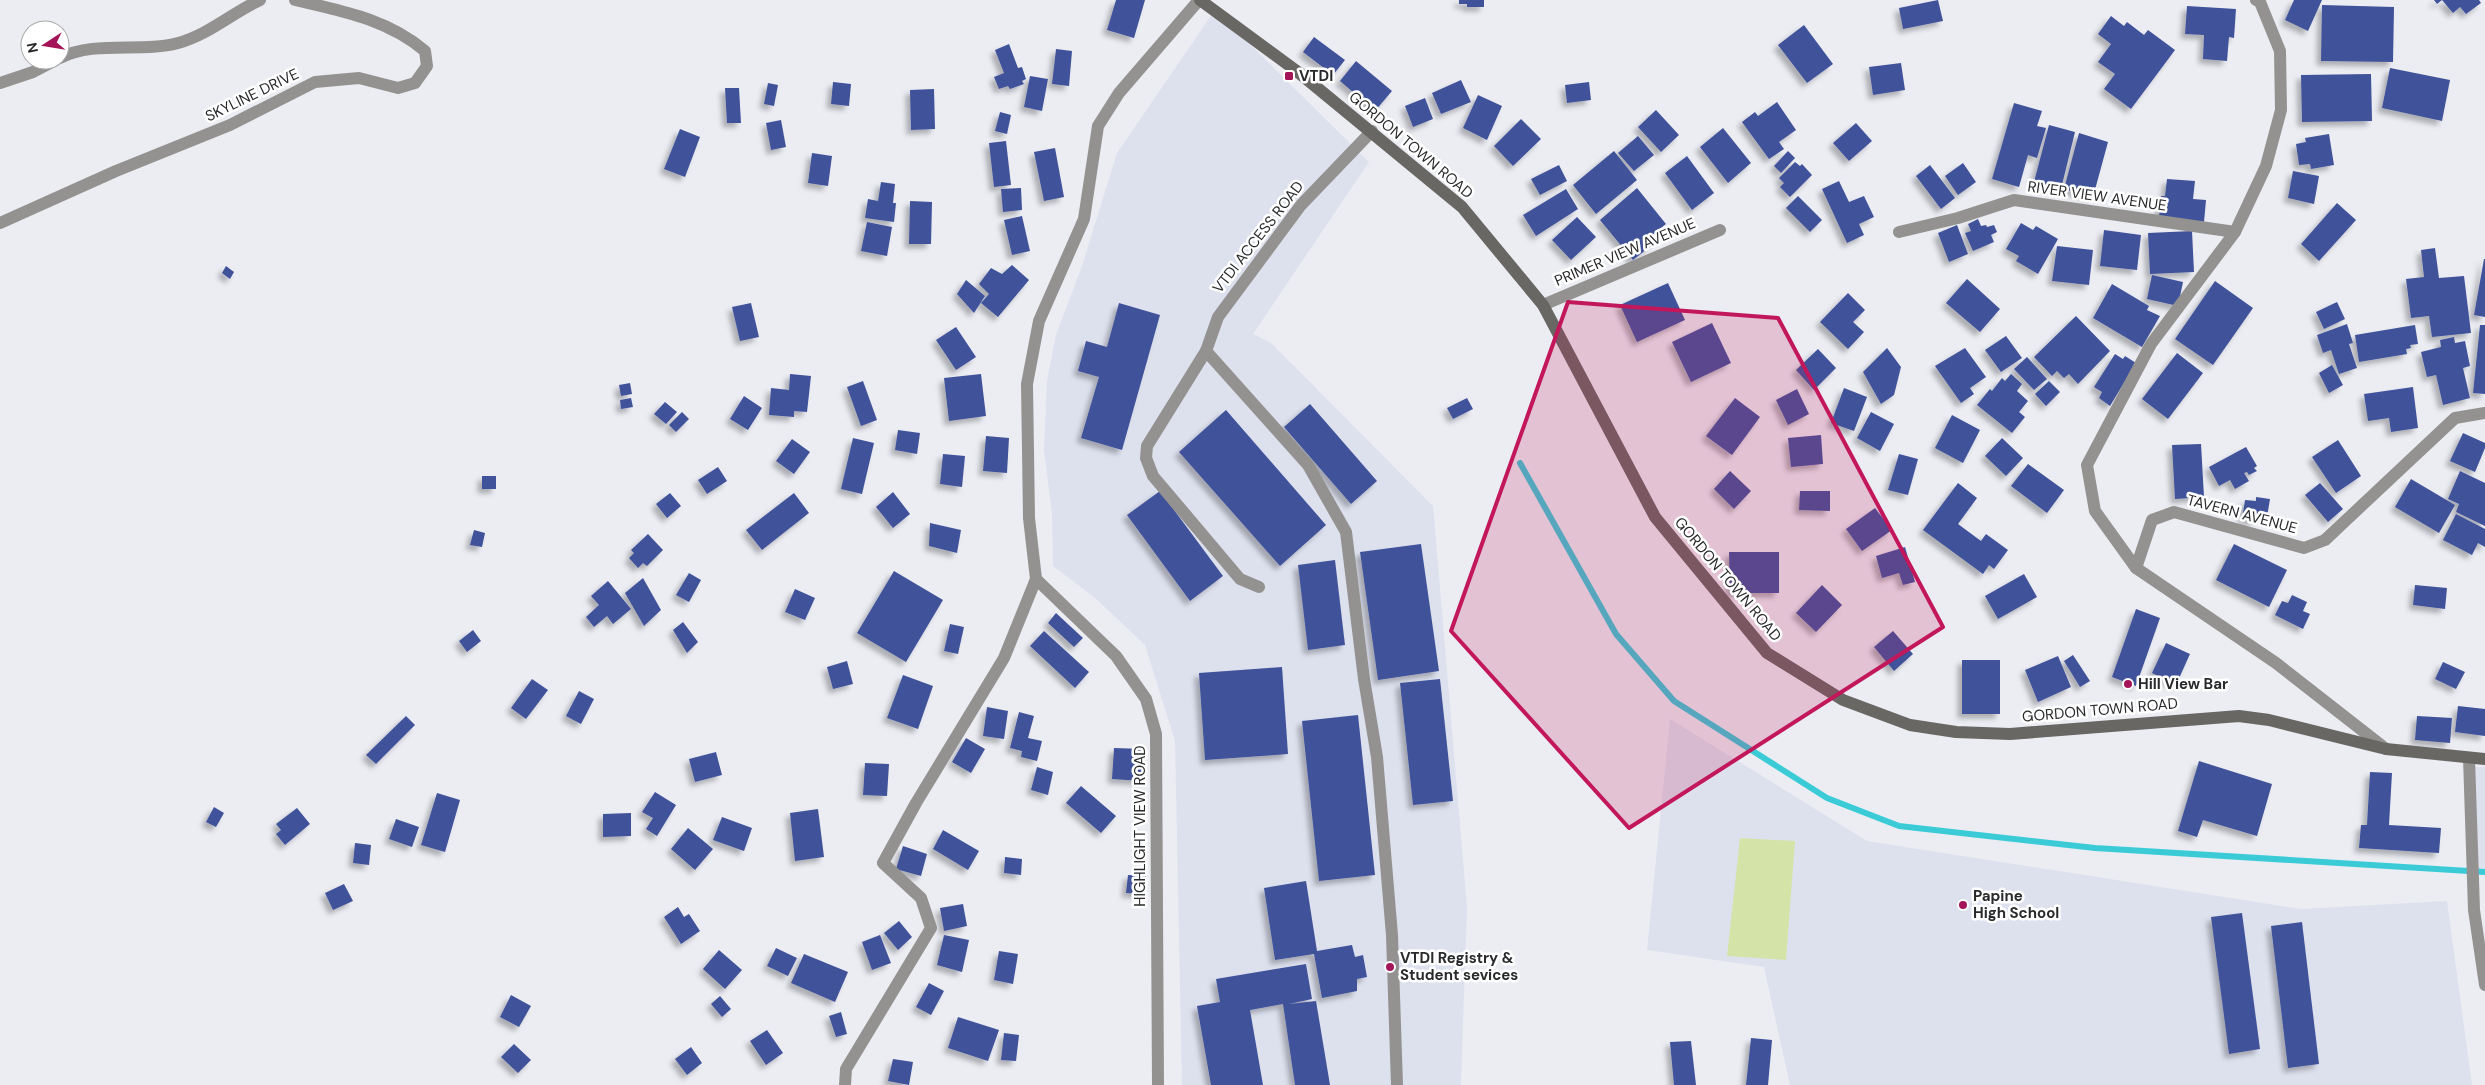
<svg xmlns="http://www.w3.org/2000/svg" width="2485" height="1085" viewBox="0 0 2485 1085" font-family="'DM Sans',sans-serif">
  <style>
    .built { fill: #dde1ee }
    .green { fill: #d4e4a9 }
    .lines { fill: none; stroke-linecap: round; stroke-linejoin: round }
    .stream { stroke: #3bcbd7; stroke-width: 6 }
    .building { fill: #41529a; filter: url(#shadow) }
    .service { stroke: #939290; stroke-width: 12 }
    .minor { stroke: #939290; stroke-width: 12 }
    .tertiary { stroke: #939290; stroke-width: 12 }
    .secondary { stroke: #696764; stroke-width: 12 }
    .marked { fill: #c2185b; fill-opacity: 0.2; stroke: #c2185b; stroke-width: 4; stroke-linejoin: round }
    .poi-dot { fill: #a31458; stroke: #fff; stroke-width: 2 }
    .labels { text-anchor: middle; stroke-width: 5; stroke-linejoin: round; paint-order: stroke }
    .poi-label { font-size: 15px; font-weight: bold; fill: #292a2c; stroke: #fff; text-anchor: start }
    .street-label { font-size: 15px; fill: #292a2c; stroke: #fff }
  </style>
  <defs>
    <filter id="shadow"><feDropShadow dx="-4.5" dy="4.5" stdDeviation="2.5" flood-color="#0004"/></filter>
  </defs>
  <rect width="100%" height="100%" fill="#ebedf3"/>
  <g class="built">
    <path d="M1215 10 1369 162 1253 334 1271 343 1433 506 1467 907 1461 1085H1182L1175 741 1145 645 1094 597 1053 566 1052 513 1044 450 1047 381 1056 335 1082 266 1117 153Z"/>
    <path d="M1670 719 1867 841 2301 909 2447 901 2472 1085H1790L1764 967 1647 950Z"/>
    <path d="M2475 767H2485V873H2473Z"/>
  </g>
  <path class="green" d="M1740 838 1795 841 1786 960 1727 956Z"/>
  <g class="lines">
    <path class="stream" d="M1520 463 1616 634 1674 701 1827 798 1899 826 2095 848 2485 872"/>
  </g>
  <g class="building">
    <path d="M1116 0H1145L1134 38 1107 30Z"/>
    <path d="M1459 0H1484V7H1467V4H1459Z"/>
    <path d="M1938 0 1943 21 1903 29 1899 8Z"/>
    <path d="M2294 0H2322L2308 31 2285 20Z"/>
    <path d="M2434 0H2479L2481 3 2466 14 2460 7 2453 13 2442 0 2437 4Z"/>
    <path d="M2322 5 2394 7 2393 62 2321 61Z"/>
    <path d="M2187 6 2236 9 2234 38 2229 37 2227 61 2203 59 2204 35 2185 34Z"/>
    <path d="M2111 16 2124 26 2127 22 2144 35 2148 30 2175 50 2131 109 2104 89 2115 74 2098 62 2111 44 2098 34Z"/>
    <path d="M1804 25 1833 64 1807 83 1778 45Z"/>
    <path d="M1314 37 1345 60 1333 75 1303 52Z"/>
    <path d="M1009 44 1018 68 1022 67 1026 79 1022 81 1024 84 1010 89 1008 86 999 89 994 77 1004 73 995 50Z"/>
    <path d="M1056 49 1072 51 1069 86 1052 84Z"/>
    <path d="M1356 61 1392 91 1375 111 1340 81Z"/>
    <path d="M1901 63 1905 90 1873 95 1869 67Z"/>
    <path d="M2390 68 2450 80 2442 121 2382 108Z"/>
    <path d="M2371 74 2372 121 2302 122 2301 75Z"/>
    <path d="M1030 76 1048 79 1042 111 1024 107Z"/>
    <path d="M1461 80 1471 102 1441 114 1432 93Z"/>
    <path d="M833 82 851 84 849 106 831 104Z"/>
    <path d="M1589 82 1591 100 1567 103 1565 85Z"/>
    <path d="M768 83 778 85 774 106 764 104Z"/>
    <path d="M725 88H739L741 123H727Z"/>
    <path d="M934 89 935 129 911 130 910 90Z"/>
    <path d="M1478 95 1502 106 1487 140 1463 128Z"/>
    <path d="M1425 98 1433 119 1413 127 1405 106Z"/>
    <path d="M1777 102 1796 130 1779 142 1784 149 1769 159 1742 122 1755 112 1758 116Z"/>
    <path d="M2014 103 2042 111 2037 126 2046 128 2037 158 2028 155 2019 187 1992 179Z"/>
    <path d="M1656 110 1679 135 1661 152 1638 127Z"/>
    <path d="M1000 112 1011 115 1007 134 995 131Z"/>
    <path d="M1521 119 1541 139 1513 166 1494 146Z"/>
    <path d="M781 120 786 147 771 150 766 123Z"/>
    <path d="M1856 123 1872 141 1849 161 1833 143Z"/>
    <path d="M2049 125 2075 132 2061 189 2034 182Z"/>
    <path d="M1723 128 1751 163 1728 183 1700 147Z"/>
    <path d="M680 129 700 137 685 177 664 169Z"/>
    <path d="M2079 133 2108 142 2093 197 2064 189Z"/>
    <path d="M2329 134 2334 165 2311 169 2310 164 2299 165 2296 144 2306 142 2305 138Z"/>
    <path d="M1638 136 1654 155 1634 171 1618 153Z"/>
    <path d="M1006 141 1011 185 994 187 989 143Z"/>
    <path d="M1055 148 1064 197 1044 201 1034 152Z"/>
    <path d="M1614 151 1637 180 1596 214 1573 185Z"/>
    <path d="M1788 151 1795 158 1781 173 1774 166Z"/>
    <path d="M812 153 832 156 828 186 808 183Z"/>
    <path d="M1687 156 1714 193 1692 210 1665 173Z"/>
    <path d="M1795 162 1800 166 1802 164 1812 175 1790 197 1780 187 1784 183 1779 178Z"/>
    <path d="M1963 163 1976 182 1958 195 1945 176Z"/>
    <path d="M1559 165 1567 181 1540 195 1531 179Z"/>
    <path d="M1930 165 1955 198 1941 209 1916 176Z"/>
    <path d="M2293 171 2319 176 2314 204 2288 198Z"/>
    <path d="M2167 179 2195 181 2193 199 2206 200 2204 222 2159 217 2161 196H2165Z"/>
    <path d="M1839 181 1849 202 1864 196 1874 217 1859 224 1864 235 1847 243 1822 189Z"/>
    <path d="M881 182 895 184 893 203H896L894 222 865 218 868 199 878 201Z"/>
    <path d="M1021 188 1022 210 1003 212 1001 189Z"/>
    <path d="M1637 188 1666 224 1647 239 1652 245 1633 260 1600 220Z"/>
    <path d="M1566 189 1578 209 1536 236 1523 215Z"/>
    <path d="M1798 196 1822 220 1810 232 1786 208Z"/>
    <path d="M910 201 932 202 931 244H909Z"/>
    <path d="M2337 203 2356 220 2319 261 2301 244Z"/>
    <path d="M1022 216 1030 251 1012 255 1004 220Z"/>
    <path d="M1577 217 1596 237 1571 260 1552 240Z"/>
    <path d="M1978 219 1981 226 1986 225 1987 227 1994 225 1997 232 1991 235 1994 242 1973 251 1965 233 1971 231 1968 224Z"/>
    <path d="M867 222 892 227 887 256 861 251Z"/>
    <path d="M2021 223 2033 230 2036 226 2058 239 2038 274 2016 261 2019 256 2006 249Z"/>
    <path d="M1957 225 1968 254 1949 262 1938 233Z"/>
    <path d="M2104 230 2141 235 2137 270 2100 266Z"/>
    <path d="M2192 231 2194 272 2150 274 2148 233Z"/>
    <path d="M2057 246 2093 250 2089 285 2052 281Z"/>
    <path d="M2435 248 2439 278 2464 276 2471 333 2432 337 2429 316 2411 318 2406 279 2424 277 2421 250Z"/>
    <path d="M2484 259H2485V317L2474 315Z"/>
    <path d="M1012 265 1029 280 998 317 981 303 989 294 979 284 991 268 1002 274Z"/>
    <path d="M226 266 234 272 230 279 222 273Z"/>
    <path d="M2152 275 2183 282 2178 306 2147 299Z"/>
    <path d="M1967 279 2000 309 1980 332 1946 303Z"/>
    <path d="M966 280 985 296 974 313 957 294Z"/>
    <path d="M2215 281 2253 308 2213 365 2175 339Z"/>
    <path d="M1668 283 1685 320 1637 342 1620 305Z"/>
    <path d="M2112 284 2149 306 2147 310 2160 316 2142 347 2093 318Z"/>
    <path d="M1848 293 1865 310 1853 322 1864 332 1848 349 1820 322Z"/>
    <path d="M2337 302 2345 319 2324 329 2316 312Z"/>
    <path d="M751 303 759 337 740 341 732 307Z"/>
    <path d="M1119 303 1160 315 1122 450 1081 438 1099 377 1078 371 1086 341 1107 347Z"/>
    <path d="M2076 316 2110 351 2078 384 2069 374 2064 378 2057 371 2052 376 2034 357Z"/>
    <path d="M1712 323 1731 363 1691 382 1672 342Z"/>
    <path d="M2347 324 2353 343 2349 344 2357 368 2339 374 2331 350 2323 353 2317 335Z"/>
    <path d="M2415 325 2418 344 2410 345 2411 348 2406 349 2407 354 2359 362 2355 335Z"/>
    <path d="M2480 325H2485V394L2473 393Z"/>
    <path d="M956 327 976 357 956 370 936 340Z"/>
    <path d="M2006 336 2022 358 2001 372 1985 350Z"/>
    <path d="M2454 337 2455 343 2465 341 2470 366 2463 368 2470 398 2443 405 2436 375 2427 377 2421 352 2441 347 2440 340Z"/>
    <path d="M1887 348 1901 367 1894 395 1881 404 1863 372Z"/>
    <path d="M1965 348 1986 377 1970 388 1974 394 1961 403 1935 366Z"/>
    <path d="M1818 349 1836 368 1814 390 1796 370Z"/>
    <path d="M2177 353 2203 373 2168 419 2142 399Z"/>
    <path d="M2115 354 2123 359 2125 356 2136 363 2110 406 2099 398 2102 392 2094 387Z"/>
    <path d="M2027 357 2047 379 2034 390 2014 369Z"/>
    <path d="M2332 365 2343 385 2329 393 2319 373Z"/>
    <path d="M790 374 811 376 807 412 794 411V417L769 415 771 388 789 390Z"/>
    <path d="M981 374 986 416 949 421 944 378Z"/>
    <path d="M2011 374 2022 384 2017 391 2028 401 2019 412 2025 417 2012 433 1977 405 1990 389 1992 391 2002 378 2005 381Z"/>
    <path d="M863 381 877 420 861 426 847 387Z"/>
    <path d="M2049 381 2060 392 2046 406 2035 394Z"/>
    <path d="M630 383 632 394 621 396 619 385Z"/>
    <path d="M2413 387 2418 428 2391 432 2389 418 2368 421 2364 394Z"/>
    <path d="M1844 388 1867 397 1854 431 1831 423Z"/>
    <path d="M1797 389 1809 414 1788 425 1776 400Z"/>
    <path d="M744 396 762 408 748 430 730 419Z"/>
    <path d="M631 398 633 407 621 409 620 400Z"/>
    <path d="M1467 398 1473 409 1453 419 1447 408Z"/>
    <path d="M1735 398 1760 417 1732 455 1706 436Z"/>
    <path d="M665 402 677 412 666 424 654 414Z"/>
    <path d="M1310 404 1377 481 1351 504 1284 427Z"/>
    <path d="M1226 410 1326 525 1280 566 1179 452Z"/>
    <path d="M682 412 689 419 676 432 669 425Z"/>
    <path d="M1871 412 1894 424 1880 451 1857 438Z"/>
    <path d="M1952 415 1980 430 1963 463 1935 448Z"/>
    <path d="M898 430 920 433 917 454 895 450Z"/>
    <path d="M2463 433 2485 443V448L2475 472 2450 461Z"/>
    <path d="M1821 435 1823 464 1791 467 1788 438Z"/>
    <path d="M986 436 1009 438 1007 473 983 471Z"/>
    <path d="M853 438 874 443 862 494 841 489Z"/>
    <path d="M2002 438 2023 458 2006 476 1985 456Z"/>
    <path d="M792 439 810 452 794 474 776 461Z"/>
    <path d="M2338 440 2361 476 2336 493 2312 457Z"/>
    <path d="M2201 444 2204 497 2175 499 2172 445Z"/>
    <path d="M2246 447 2257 466 2254 468 2257 471 2249 475 2247 472 2244 473 2249 481 2235 489 2230 480 2219 486 2209 467Z"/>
    <path d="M943 454 965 456 962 487 940 484Z"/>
    <path d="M1899 454 1918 459 1908 495 1888 490Z"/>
    <path d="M2028 464 2064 490 2047 513 2011 486Z"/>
    <path d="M718 467 727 481 707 494 698 480Z"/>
    <path d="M1730 471 1751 491 1734 509 1714 489Z"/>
    <path d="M2460 471 2485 483V526L2456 512 2459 504 2448 499Z"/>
    <rect x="482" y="476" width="14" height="13"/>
    <path d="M2411 479 2455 505 2439 533 2395 507Z"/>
    <path d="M1958 483 1977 498 1958 524 1981 541 1986 534 2008 550 1994 569 1989 565 1983 574 1923 530Z"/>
    <path d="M2320 483 2343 509 2328 522 2305 495Z"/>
    <path d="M1160 491 1223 576 1190 601 1127 515Z"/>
    <path d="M1800 491H1830V511L1799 510Z"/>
    <path d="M893 492 910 514 893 528 876 507Z"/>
    <path d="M670 493 681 506 667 518 656 504Z"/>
    <path d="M794 493 809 513 762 550 746 530Z"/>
    <path d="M2256 497 2270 499 2267 517 2257 515 2256 521 2242 519 2245 500 2256 501Z"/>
    <path d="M1875 508 1892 530 1862 551 1846 529Z"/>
    <path d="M2456 514 2485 529V547L2478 543 2472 555 2443 540Z"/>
    <path d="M930 523 961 530 957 553 929 546Z"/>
    <path d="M474 530 485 533 482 547 470 545Z"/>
    <path d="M648 534 663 550 647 566 643 563 638 568 629 558 634 553 631 550Z"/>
    <path d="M1421 544 1439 671 1378 680 1360 552Z"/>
    <path d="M2234 544 2287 570 2269 607 2216 580Z"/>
    <path d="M1905 547 1915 582 1903 585 1899 573 1882 578 1876 556Z"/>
    <path d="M1729 552H1779V593H1730Z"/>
    <path d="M1335 560 1345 645 1308 650 1298 565Z"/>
    <path d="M894 571 943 600 906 662 857 633Z"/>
    <path d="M689 573 701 580 689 602 676 595Z"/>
    <path d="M2024 574 2037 597 1998 619 1985 596Z"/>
    <path d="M643 578 661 610 644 626 625 593Z"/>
    <path d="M608 581 631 609 613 624 607 616 594 627 586 617 599 605 591 596Z"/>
    <path d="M1822 585 1842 605 1816 632 1796 613Z"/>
    <path d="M2415 585 2447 588 2445 609 2413 605Z"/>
    <path d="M795 589 815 598 805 620 785 612Z"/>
    <path d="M2292 595 2307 602 2303 611 2310 614 2303 629 2275 615 2282 601 2288 603Z"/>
    <path d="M2136 609 2160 618 2136 686 2112 677Z"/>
    <path d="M1056 613 1083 638 1074 647 1048 623Z"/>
    <path d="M683 622 698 642 687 653 673 630Z"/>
    <path d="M950 624 964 627 958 654 944 651Z"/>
    <path d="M473 630 481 641 467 652 459 641Z"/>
    <path d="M1044 631 1089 672 1075 688 1030 646Z"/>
    <path d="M1893 631 1913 654 1894 671 1874 647Z"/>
    <path d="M2166 643 2190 654 2176 685 2152 673Z"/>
    <path d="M2073 655 2090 681 2080 687 2064 661Z"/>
    <path d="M2058 656 2071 687 2038 702 2025 670Z"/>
    <rect x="1962" y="660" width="38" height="54"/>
    <path d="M847 661 853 684 833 689 827 667Z"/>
    <path d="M2443 662 2465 672 2456 689 2435 679Z"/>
    <path d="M1282 667 1288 754 1205 760 1199 673Z"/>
    <path d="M903 675 933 686 918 729 887 718Z"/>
    <path d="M532 679 548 690 526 719 511 708Z"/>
    <path d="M1440 679 1453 801 1413 805 1400 683Z"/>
    <path d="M579 691 594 699 581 724 566 716Z"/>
    <path d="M2458 706 2485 709V736L2455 732Z"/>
    <path d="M987 707 1008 711 1004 739 983 736Z"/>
    <path d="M1019 712 1034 716 1028 738 1042 741 1037 761 1021 757 1022 751 1010 748Z"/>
    <path d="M1358 715 1375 875 1319 881 1302 721Z"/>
    <path d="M406 716 415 725 376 764 366 755Z"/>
    <path d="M2417 716 2452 718 2450 743 2415 740Z"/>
    <path d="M966 738 985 749 971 773 952 762Z"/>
    <path d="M1114 748 1144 749 1142 781 1112 779Z"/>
    <path d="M716 752 722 775 695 782 689 759Z"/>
    <path d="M2199 761 2272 784 2257 836 2203 820 2197 837 2178 831Z"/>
    <path d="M865 763 889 764 887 796 863 795Z"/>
    <path d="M1037 767 1053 772 1048 795 1031 790Z"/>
    <path d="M2370 772 2392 773 2389 825 2441 828 2439 853 2359 848 2361 825H2367Z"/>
    <path d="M1081 786 1116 816 1101 833 1066 803Z"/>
    <path d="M655 792 676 805 657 836 646 829 653 818 642 812Z"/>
    <path d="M437 793 460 800 445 852 421 845Z"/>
    <path d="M214 807 224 813 216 827 206 822Z"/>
    <path d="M297 808 310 824 285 845 276 834 281 830 276 824Z"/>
    <path d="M818 809 824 857 795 861 790 813Z"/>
    <path d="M631 813V836L603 837V814Z"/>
    <path d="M722 817 752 828 744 851 713 840Z"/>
    <path d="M396 819 419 827 412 847 389 839Z"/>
    <path d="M688 828 713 849 695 870 671 849Z"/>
    <path d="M943 830 979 851 968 870 933 849Z"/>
    <path d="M355 843 371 845 369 865 353 863Z"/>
    <path d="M903 846 927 854 921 876 896 869Z"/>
    <path d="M1005 857 1022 859 1021 875 1004 873Z"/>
    <path d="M1128 875 1146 876 1144 894 1126 893Z"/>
    <path d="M1306 881 1317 951 1352 945 1355 957 1363 955 1367 977 1357 979V991L1322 998 1314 954 1275 960 1264 888Z"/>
    <path d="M344 884 353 901 333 910 325 893Z"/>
    <path d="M963 904 967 926 944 931 940 908Z"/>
    <path d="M678 907 684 917 689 914 700 931 681 944 664 917Z"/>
    <path d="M2242 913 2260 1049 2229 1054 2211 917Z"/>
    <path d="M899 921 912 937 898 950 884 933Z"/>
    <path d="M2302 922 2319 1064 2288 1068 2271 926Z"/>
    <path d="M880 935 891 963 872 970 862 942Z"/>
    <path d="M944 935 969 940 962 972 937 965Z"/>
    <path d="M776 948 797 958 788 976 767 966Z"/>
    <path d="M719 950 742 970 725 989 703 969Z"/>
    <path d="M999 951 1018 954 1013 984 994 980Z"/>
    <path d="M804 954 848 972 835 1002 791 983Z"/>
    <path d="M1306 964 1312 999 1289 1004 1316 1001 1330 1085H1295L1283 1004 1250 1010 1263 1085H1211L1197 1006 1220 1002 1216 979Z"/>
    <path d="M929 983 944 991 931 1015 916 1007Z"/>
    <path d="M511 995 531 1006 519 1027 500 1017Z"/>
    <path d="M720 996 731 1009 722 1017 711 1004Z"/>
    <path d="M841 1012 847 1034 836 1037 829 1016Z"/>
    <path d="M958 1017 999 1030 988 1061 948 1048Z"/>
    <path d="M767 1030 783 1053 766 1065 750 1041Z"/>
    <path d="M1004 1033 1019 1035 1016 1061 1001 1060Z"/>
    <path d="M1751 1038 1772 1040 1768 1085H1746Z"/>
    <path d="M1691 1041 1696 1085H1674L1670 1042Z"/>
    <path d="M514 1044 531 1060 518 1073 501 1057Z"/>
    <path d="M691 1047 702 1063 687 1075 675 1059Z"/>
    <path d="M893 1059 913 1062 909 1085 888 1081Z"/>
  </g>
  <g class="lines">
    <g class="service">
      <path d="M1206 351 1308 465 1346 532 1364 679 1377 757 1392 935 1397 1085"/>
      <path d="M1259 587 1240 579 1153 476 1146 458 1147 446 1206 351 1218 317 1301 205 1372 131"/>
    </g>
    <g class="minor">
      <path d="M1899 232 1958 218 2014 200 2235 232"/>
      <path d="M1543 305 1720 230"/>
      <path d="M2136 568 2095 511 2087 465 2151 344 2235 232 2266 166 2281 110 2280 51 2260 2 2256 0"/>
      <path d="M2386 749 2276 663 2136 568 2152 520 2174 512 2304 548 2325 540 2455 418 2485 413"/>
      <path d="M2469 758 2474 910 2485 985"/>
      <path d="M845 1085 846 1069 931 928 921 898 883 863 916 803 1004 658 1036 579"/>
      <path d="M1158 1085 1156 734 1146 699 1116 656 1036 579 1029 518 1027 384 1039 321 1084 219 1098 126 1119 93 1199 0"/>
    </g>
    <g class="tertiary">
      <path d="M60 58C94 40 142 53 178 43 208 35 232 13 260 0"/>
      <path d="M0 83 33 72 56 60"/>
      <path d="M0 223 116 171 230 125 315 82 359 78 398 88 415 83 427 66 425 51C387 19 342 11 295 0"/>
    </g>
    <path class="secondary" d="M1200 0 1298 72 1462 207 1543 305 1655 517 1767 653 1843 700 1910 725 1956 732 2010 734 2239 716 2269 720 2386 749 2485 759"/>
  </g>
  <path class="marked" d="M1568 302 1778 318 1943 627 1629 828 1451 631Z"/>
  <g class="poi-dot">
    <rect x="1284" y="71" width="10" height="10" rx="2.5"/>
    <circle cx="2128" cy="684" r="5"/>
    <circle cx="1963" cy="905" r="5"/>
    <circle cx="1390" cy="967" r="5"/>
  </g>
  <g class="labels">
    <g class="poi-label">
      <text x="1299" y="81">VTDI</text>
      <text x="2138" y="689">Hill View Bar</text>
      <text x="1973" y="901">Papine<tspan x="1973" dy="17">High School</tspan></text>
      <text x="1400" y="963">VTDI Registry &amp;<tspan x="1400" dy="17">Student sevices</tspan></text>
    </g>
    <g class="street-label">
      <text transform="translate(252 95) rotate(-26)" y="5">SKYLINE DRIVE</text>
      <text transform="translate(1411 145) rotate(40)" y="5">GORDON TOWN ROAD</text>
      <text transform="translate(2097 196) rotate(8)" y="5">RIVER VIEW AVENUE</text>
      <text transform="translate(1258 237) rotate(-52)" y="5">VTDI ACCESS ROAD</text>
      <text transform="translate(1625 252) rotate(-23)" y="5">PRIMER VIEW AVENUE</text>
      <text transform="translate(2242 514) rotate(15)" y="5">TAVERN AVENUE</text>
      <text transform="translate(1728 579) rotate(50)" y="5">GORDON TOWN ROAD</text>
      <text transform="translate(2100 710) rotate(-5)" y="5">GORDON TOWN ROAD</text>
      <text transform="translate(1140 826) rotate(-90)" y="5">HIGHLIGHT VIEW ROAD</text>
    </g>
  </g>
  <g transform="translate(45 45) rotate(258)"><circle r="24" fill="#ffffff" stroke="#a9aaab"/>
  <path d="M0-4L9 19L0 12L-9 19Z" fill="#a31458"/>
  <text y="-8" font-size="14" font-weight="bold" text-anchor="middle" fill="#292a2c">N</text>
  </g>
</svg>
